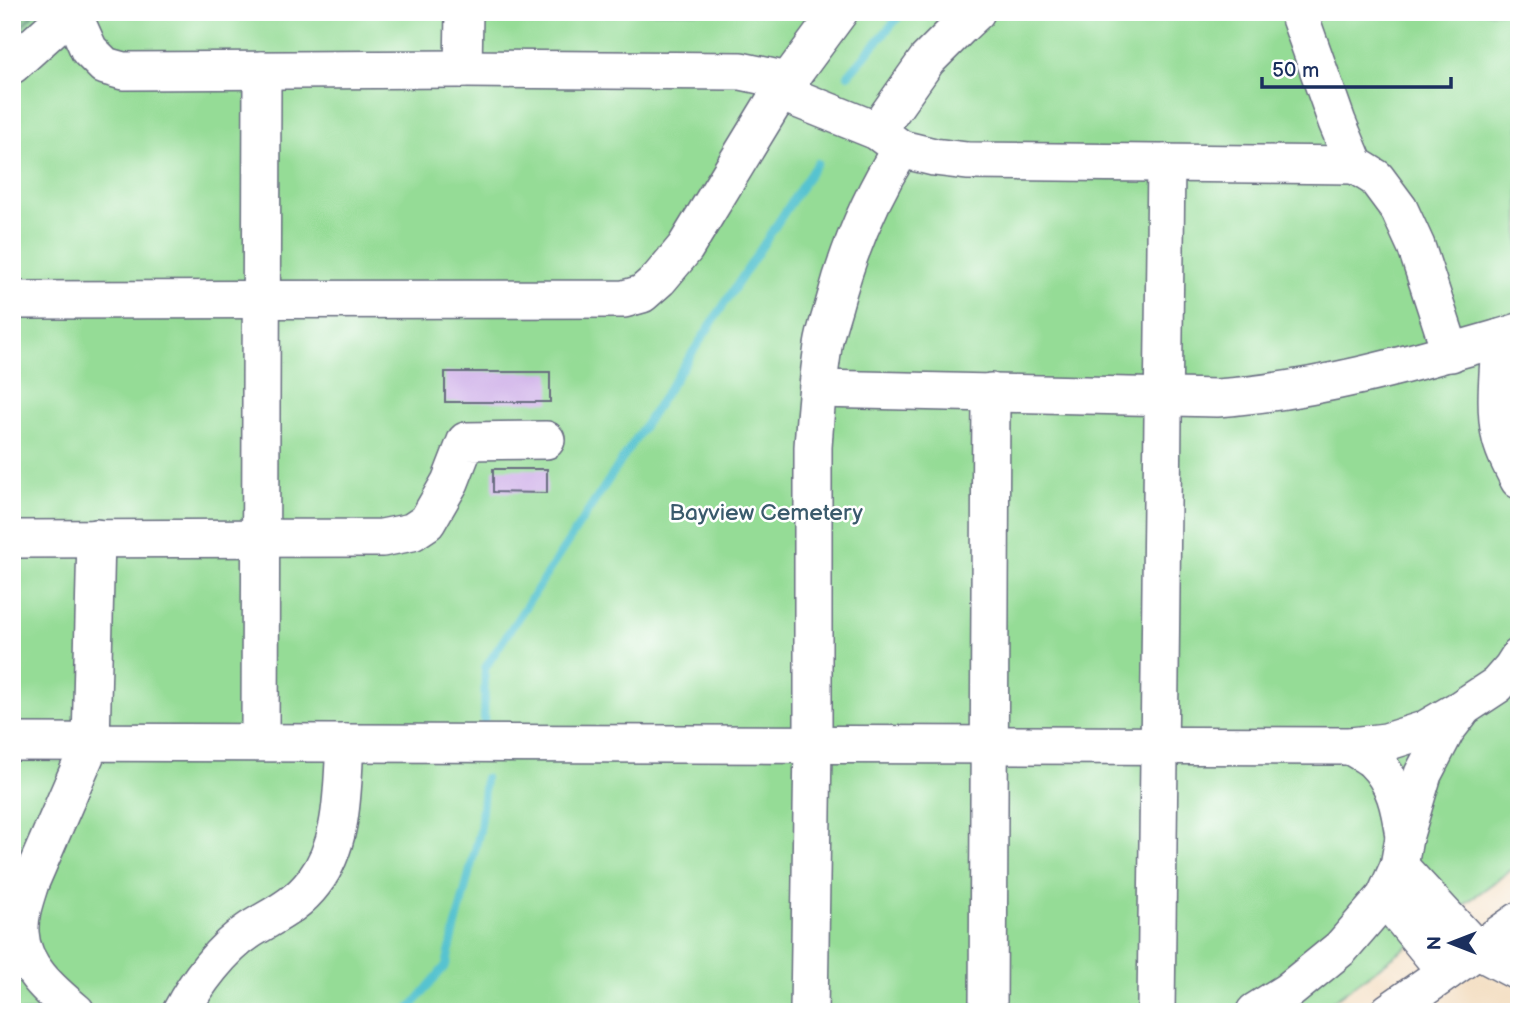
<svg xmlns="http://www.w3.org/2000/svg" width="1531" height="1024" viewBox="0 0 1531 1024" font-family="'Balsamiq Sans',sans-serif">
  <style>
    .green { fill: #95dc96; stroke: #58867a; stroke-width: 2 }
    .forest { fill: #78bc7f; stroke: #4a766e; stroke-width: 2 }
    .lines { fill: none; stroke-linecap: round; stroke-linejoin: round }
    .stream { stroke: #57c3d0; stroke-width: 8 }
    .building { fill: #cfb0e8 }
    .minor-casing { stroke: #676c80; stroke-width: 40 }
    .minor { stroke: #fff; stroke-width: 37 }
    .labels { text-anchor: middle; stroke-width: 5; stroke-linejoin: round; paint-order: stroke }
    .park-label { font-size: 23px; fill: #3a5a6c; stroke: #fff }
  </style>
  <rect width="100%" height="100%" fill="#fff"/>
  <filter id="ink" filterUnits="userSpaceOnUse"><feTurbulence type="fractalNoise" baseFrequency=".0143" numOctaves="2"/><feDisplacementMap in="SourceGraphic" scale="14" xChannelSelector="R" yChannelSelector="G"/><feConvolveMatrix kernelMatrix="1 2 1 2 8 2 1 2 1" color-interpolation-filters="sRGB"/></filter>
  <filter id="wash" filterUnits="userSpaceOnUse"><feTurbulence type="fractalNoise" baseFrequency=".00686" numOctaves="4" result="noise"/><feDisplacementMap in="SourceGraphic" scale="28" xChannelSelector="R" yChannelSelector="G"/><feGaussianBlur stdDeviation="1.57" result="paint"/><feColorMatrix in="noise" values="0 0 0 0 0 0 0 0 0 0 0 0 0 0 0 0 0 1.4 0 .05"/><feComposite in="paint" operator="in"/></filter>
  <g filter="url(#wash)">
    <rect width="100%" height="100%" fill="#f3ddc0"/>
    <path class="green" d="M36 12H1519V864L1318 1012H12V37Z"/>
    <path class="forest" d="M12 12H36L12 37Z"/>
    <g class="lines">
      <g class="stream">
        <path d="M848 75 903 12"/>
        <path d="M484 723 485 668 817 163"/>
        <path d="M407 1012 446 965 480 830 485 778"/>
      </g>
    </g>
    <g id="blocks">
      <g class="building">
        <rect x="445" y="372" width="105" height="30"/>
        <path d="M493 469H547V493L493 492Z"/>
      </g>
    </g>
  </g>
  <g filter="url(#ink)">
    <use href="#blocks" fill-opacity="0" stroke="#676c80" stroke-width="2"/>
    <g class="lines">
      <g class="minor-casing">
        <g id="minor">
          <path d="M72 12 89 50 105 66 123 71 463 69 741 71 788 81"/>
          <path d="M1298 12 1337 122 1355 165 1376 178 1399 209 1416 246 1451 353"/>
          <path d="M12 65 71 12"/>
          <path d="M463 69 464 12"/>
          <path d="M780 92 877 131 901 149 934 157 967 161 1355 165"/>
          <path d="M877 131 927 60 960 27 976 12"/>
          <path d="M12 300 624 299 642 294 659 279 685 248 780 92 839 12"/>
          <path d="M1519 332 1500 338C1499 370 1494 403 1500 434 1503 450 1512 466 1519 480"/>
          <path d="M818 389 1217 398C1314 391 1407 365 1500 338"/>
          <path d="M12 539 382 538 412 532 427 522 450 482 466 441 546 440"/>
          <path d="M12 742 1351 746 1386 742 1424 730 1462 708 1497 685 1512 668 1519 657"/>
          <path d="M260 742 262 70"/>
          <path d="M1351 746C1358 751 1368 755 1374 761 1395 781 1400 809 1404 836"/>
          <path d="M1399 866 1477 950 1519 972"/>
          <path d="M1385 897 1446 972"/>
          <path d="M76 1012C52 992 21 966 20 932 19 915 25 899 30 883L91 742 96 538"/>
          <path d="M181 1012C196 983 222 948 250 930 274 915 296 906 314 882 344 843 342 789 345 743"/>
          <path d="M809 1012 813 744V447C815 414 818 380 823 346 825 332 830 319 834 305 849 248 870 198 901 149"/>
          <path d="M988 1012 991 392"/>
          <path d="M1156 1012 1166 163"/>
          <path d="M1255 1012 1287 992 1341 948 1385 897 1399 866 1404 838 1423 774 1446 730 1460 712"/>
          <path d="M1389 1012 1519 921"/>
        </g>
      </g>
      <use href="#minor" class="minor"/>
    </g>
  </g>
  <g class="labels">
    <g class="park-label">
      <text x="766" y="520">Bayview Cemetery</text>
    </g>
  </g>
  <rect width="1531" height="1024" fill="none" stroke="#fff" stroke-width="42"/>
  <g transform="translate(1451 943) rotate(270)" stroke="#ffffff" stroke-width="5" paint-order="stroke">
  <path d="M0-5L12 26L0 18L-12 26Z" fill="#1b2f5e"/>
  <text y="-10" font-size="19" font-weight="bold" text-anchor="middle" fill="#1b2f5e">N</text>
  </g>
  <path d="M1262 77v10h189v-10" fill="none" stroke="#1b2f5e" stroke-width="3.5"/>
  <text x="1272" y="77" font-size="21" fill="#1b2f5e" stroke="#ffffff" stroke-width="5" paint-order="stroke">50 m</text>
</svg>
